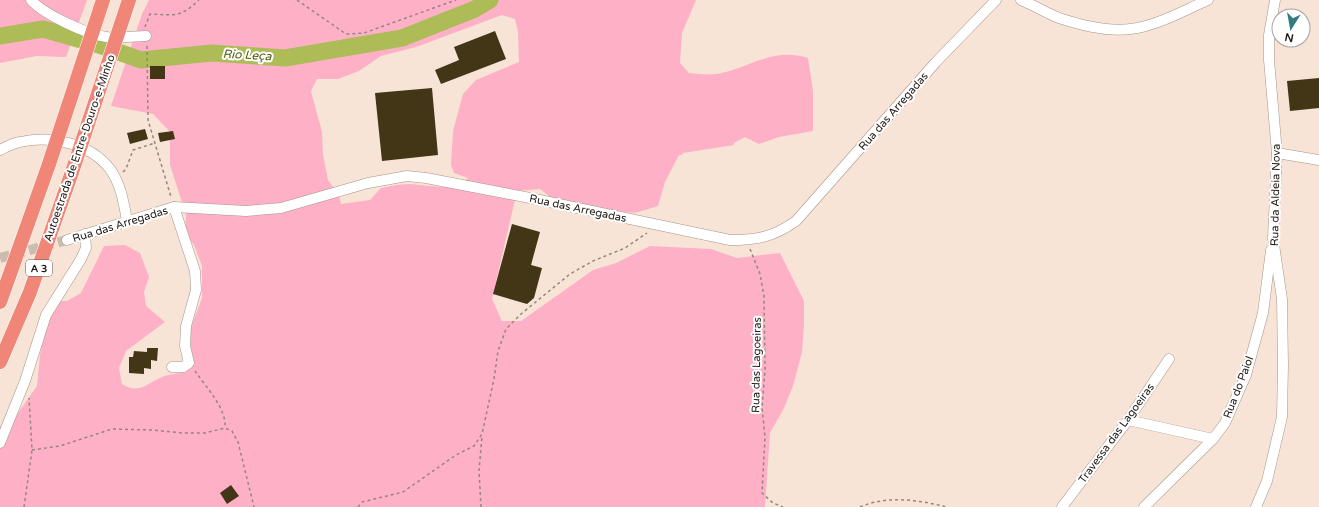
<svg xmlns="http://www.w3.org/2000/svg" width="1319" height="507" viewBox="0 0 1319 507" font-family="'Varela Round',sans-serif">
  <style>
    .green { fill: #feb0c7; fill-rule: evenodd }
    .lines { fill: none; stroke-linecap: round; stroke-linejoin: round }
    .river { stroke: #adbc57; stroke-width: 17 }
    .building { fill: #423616 }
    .minor-tunnel { stroke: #ccbcaf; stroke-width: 10; stroke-dasharray: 10 5; stroke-linecap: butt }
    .minor-casing { stroke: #a69588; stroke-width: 11 }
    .highway-casing { stroke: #fff; stroke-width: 15 }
    .path { stroke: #94877d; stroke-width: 1.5; stroke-dasharray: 3 3; stroke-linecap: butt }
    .minor { stroke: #fff; stroke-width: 10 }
    .highway { stroke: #ef8677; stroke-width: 14 }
    .highway-bridge-casing { stroke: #fff; stroke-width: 15; stroke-linecap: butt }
    .highway-bridge { stroke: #ef8677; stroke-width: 14 }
    .labels { text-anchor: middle; stroke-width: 4; stroke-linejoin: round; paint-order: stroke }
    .shield { fill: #fff; stroke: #635f5b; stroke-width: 1 }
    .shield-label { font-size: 10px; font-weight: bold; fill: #201a15 }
    .street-label { font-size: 11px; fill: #201a15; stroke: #fff }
    .water-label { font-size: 12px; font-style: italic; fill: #525b11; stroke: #fff }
  </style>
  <rect width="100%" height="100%" fill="#f7e4d6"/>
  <g class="green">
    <path d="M0 0H87L66 57 37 56 0 63Z"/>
    <path d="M149 0H696L682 33 680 63 689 73C698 74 708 75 717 74 750 68 772 47 808 58L813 91V131L779 137 759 144 745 137 734 143V145L683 153 682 155H679L665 182 658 206 635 213 583 207 554 200 540 189 517 191 492 299 502 321H521L593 270 616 263 650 246 711 249 737 258 780 253 804 301V324L802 352 793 386 784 408 770 433 765 507H0V427L18 413 37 386 40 355 50 301H67L81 293 104 246 125 245 140 253 149 277 144 292 146 306 165 322 126 351 119 368 122 384C140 395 147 383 164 376 171 374 179 373 186 372L191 357 190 330 202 298V266L194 245 185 233 186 215 170 165V132L153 114 111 106 142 14ZM502 15 515 19 518 32 519 62 476 80 463 94 453 131 451 165 454 173 468 178 458 187H441L410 184 396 185 381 188 370 200 341 204 339 195 328 180 323 155 322 132 311 91 317 79H338L359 71 381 56 416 47Z"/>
  </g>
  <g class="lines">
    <path class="river" d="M0 36 43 29 99 45 141 60 212 53 285 58 402 38 475 9 490 0"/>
  </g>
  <g class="building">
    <path d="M495 31 506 59 441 84 435 70 459 60 454 47Z"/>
    <rect x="150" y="66" width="15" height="13"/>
    <path d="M1319 78V108L1290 111 1287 81Z"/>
    <path d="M432 88 438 155 382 161 375 93Z"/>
    <path d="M145 129 148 139 130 144 127 133Z"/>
    <path d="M173 131 175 139 160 142 158 133Z"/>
    <path d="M512 224 540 232 531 265 542 268 534 298 527 304 493 294Z"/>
    <path d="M147 348H158L157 361 151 360V369L144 368V374L129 373V357H133L134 351 147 352Z"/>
    <path d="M231 485 239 496 227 504 220 493Z"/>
  </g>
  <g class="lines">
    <path class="minor-tunnel" d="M0 258 67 240"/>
    <g class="minor-casing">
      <g id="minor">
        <path d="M31 0C43 14 86 34 106 37 118 39 134 36 146 36"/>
        <path d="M1021 0C1034 5 1046 13 1059 18 1083 26 1112 33 1137 28 1162 23 1185 10 1208 0"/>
        <path d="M0 150C6 147 13 143 20 142 50 135 90 143 110 169 121 184 124 204 127 221"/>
        <path d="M1277 153 1319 160"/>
        <path d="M67 240 174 207 246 211 281 208 368 183 407 176 426 178 530 198 730 240C758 240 773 237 796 221L936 62 996 0"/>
        <path d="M172 367H183L189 363 185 346 186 326 196 290 195 271 174 207"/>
        <path d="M1128 420 1213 439"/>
        <path d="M0 443 25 381 46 315 81 259 86 248 85 234"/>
        <path d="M1062 507 1128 420 1169 359"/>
        <path d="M1144 507 1213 439 1225 423 1246 375 1263 313 1271 250"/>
        <path d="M1256 507 1267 481 1282 417 1283 365 1282 299 1273 238 1277 153 1269 60V35L1275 0"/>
      </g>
    </g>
    <g class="highway-casing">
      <g id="highway">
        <path d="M0 302 49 164"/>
        <path d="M0 362 30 292 72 172"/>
      </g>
    </g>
    <g class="path">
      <path d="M297 0 346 34 364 33 456 0"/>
      <path d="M145 27 150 14C175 15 180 18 199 0"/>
      <path d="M147 46 148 120 171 197"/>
      <path d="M123 172 126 169 133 150 155 143"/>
      <path d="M750 249 760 274 764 296 765 370 762 407 765 437 762 493 773 503 783 507"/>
      <path d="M195 371C206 387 227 409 225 428"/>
      <path d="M32 450 60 446 112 429 152 430 183 433H205L225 428 232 431 238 442 254 507"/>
      <path d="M24 507 32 450 29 398"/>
      <path d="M358 507 362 502 403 492 456 455 474 446 482 434 494 379 498 351 506 329 521 314 570 274 593 261 625 248 647 233"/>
      <path d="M481 507 479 471 482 436"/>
      <path d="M860 507C888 495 918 500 947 507"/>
    </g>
    <use href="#minor" class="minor"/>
    <use href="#highway" class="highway"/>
    <g class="highway-bridge-casing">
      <g id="highway-bridge">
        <path d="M49 164 103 0"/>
        <path d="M72 172 129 0"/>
      </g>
    </g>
    <use href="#highway-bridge" class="highway-bridge"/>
  </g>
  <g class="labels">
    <rect class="shield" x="26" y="260" width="26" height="16" rx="3"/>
    <g class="shield-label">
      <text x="39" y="272">A 3</text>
    </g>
    <g class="street-label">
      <text transform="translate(893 111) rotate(-49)" y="4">Rua das Arregadas</text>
      <text transform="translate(79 148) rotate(-71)" y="4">Autoestrada de Entre-Douro-e-Minho</text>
      <text transform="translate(1275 195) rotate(-89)" y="4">Rua da Aldeia Nova</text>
      <text transform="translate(578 208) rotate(12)" y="4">Rua das Arregadas</text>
      <text transform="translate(120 224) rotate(-17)" y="4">Rua das Arregadas</text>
      <text transform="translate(756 365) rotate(-89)" y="4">Rua das Lagoeiras</text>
      <text transform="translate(1238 387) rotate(-69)" y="4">Rua do Paiol</text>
      <text transform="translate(1116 433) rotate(-54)" y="4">Travessa das Lagoeiras</text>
    </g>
    <g class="water-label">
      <text transform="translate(247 55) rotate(3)" y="4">Rio Leça</text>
    </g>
  </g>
  <g transform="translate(1291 28) rotate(191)"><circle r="19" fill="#ffffff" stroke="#a6a3a1"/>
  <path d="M0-3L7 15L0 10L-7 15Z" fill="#337b82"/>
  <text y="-6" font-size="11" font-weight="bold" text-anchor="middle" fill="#201a15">N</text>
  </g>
</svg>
